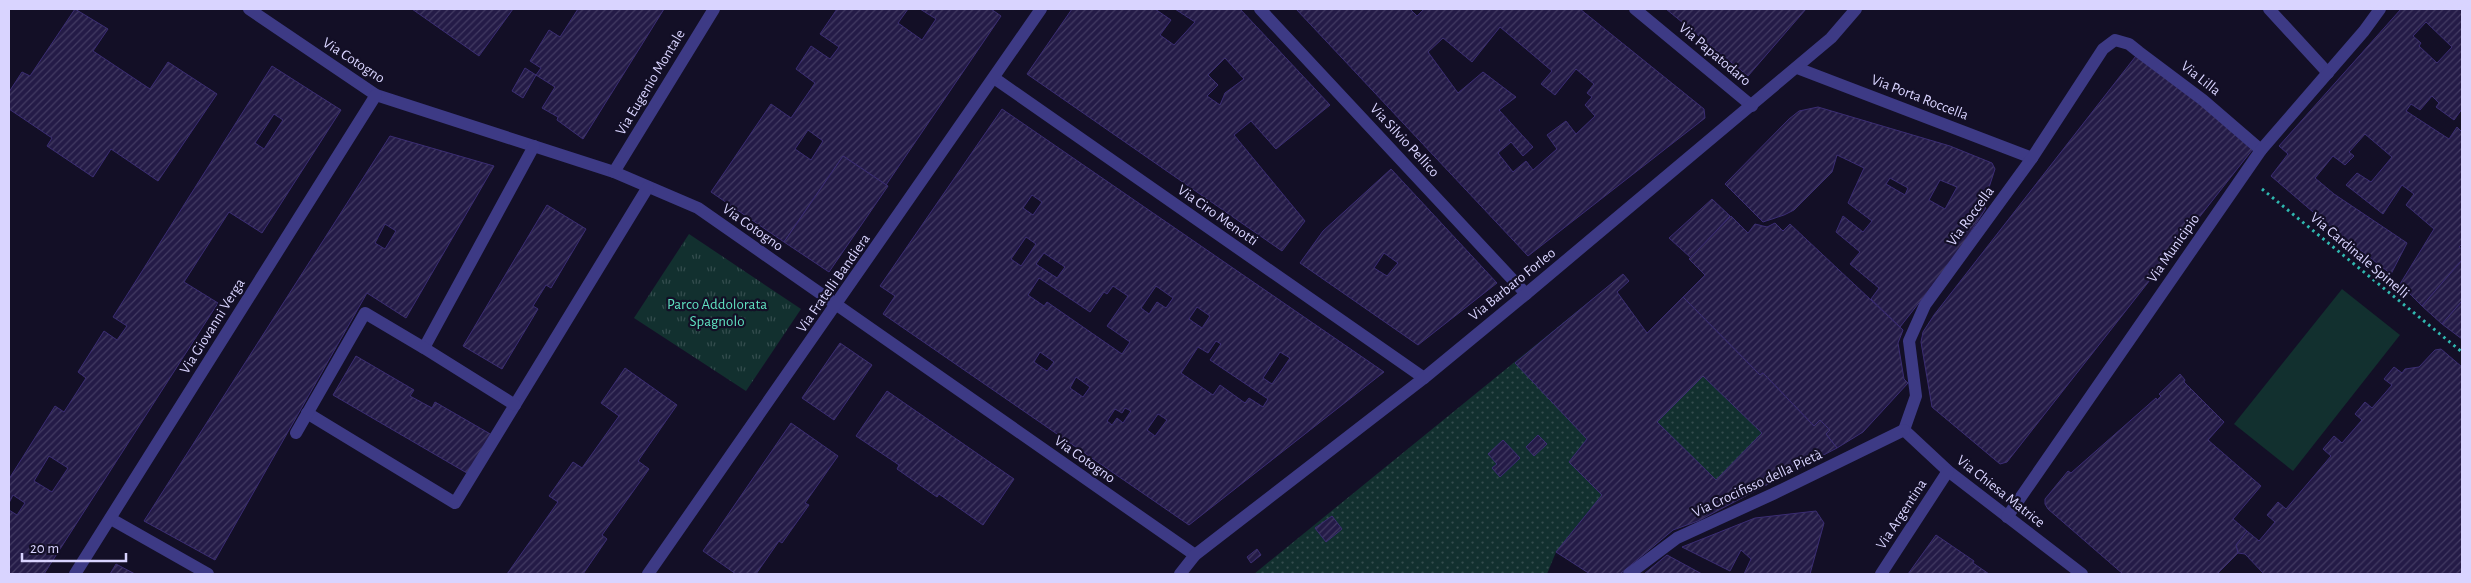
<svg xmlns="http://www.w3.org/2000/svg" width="2471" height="583" viewBox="0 0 2471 583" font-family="'Alegreya Sans',sans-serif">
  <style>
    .grass { fill: url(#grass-tufts) }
    .garden { fill: url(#garden-dots) }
    .pitch { fill: #12302f }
    .building { fill: url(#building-hatch); stroke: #3b2d73; fill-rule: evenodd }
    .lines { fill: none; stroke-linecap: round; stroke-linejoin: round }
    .path { stroke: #2fb8b0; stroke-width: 3; stroke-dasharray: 2.5 4; stroke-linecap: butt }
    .minor { stroke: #3d3a85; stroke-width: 12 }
    .tertiary { stroke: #3d3a85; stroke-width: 12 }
    .labels { text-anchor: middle; stroke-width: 4.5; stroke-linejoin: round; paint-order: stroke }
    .street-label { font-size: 15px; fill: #d9d4ff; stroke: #130f26 }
    .park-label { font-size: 15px; fill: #5fe0c0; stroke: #130f26 }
  </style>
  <defs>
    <pattern id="grass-tufts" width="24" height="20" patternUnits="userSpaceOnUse" patternTransform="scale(1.25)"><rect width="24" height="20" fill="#12302f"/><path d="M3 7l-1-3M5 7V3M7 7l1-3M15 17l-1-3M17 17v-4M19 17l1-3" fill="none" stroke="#344d4e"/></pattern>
    <pattern id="garden-dots" width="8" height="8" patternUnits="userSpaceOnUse" patternTransform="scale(1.25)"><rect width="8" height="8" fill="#12302f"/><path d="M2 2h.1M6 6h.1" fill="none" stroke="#344d4e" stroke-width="1.8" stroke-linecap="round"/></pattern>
    <pattern id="building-hatch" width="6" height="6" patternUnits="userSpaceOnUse" patternTransform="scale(1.25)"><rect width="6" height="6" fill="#241b47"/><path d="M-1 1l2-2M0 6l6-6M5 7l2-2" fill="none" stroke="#433b63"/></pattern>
  </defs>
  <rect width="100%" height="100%" fill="#130f26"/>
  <path class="grass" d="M689 234 801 309 746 391 634 318Z"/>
  <path class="garden" d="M1623 274 1629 281 1617 292 1647 333 1683 297 1837 448 1698 521 1673 530 1620 574H1590L1556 552 1547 574H1254Z"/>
  <path class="pitch" d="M2342 289 2400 335 2293 471 2234 424Z"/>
  <g class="building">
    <path d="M75 9 108 29 93 51 150 89 168 62 217 94 158 181 111 149 93 177 47 146 52 138 9 109V92L22 72 30 76Z"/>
    <path d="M412 9H513L479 56Z"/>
    <path d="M578 9H664L583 139 557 120 558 117 542 108 555 87 536 75 541 68 530 61 549 30 560 37Z"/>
    <path d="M837 9H908L898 23 922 40 936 19 920 9H991L1001 16 886 185 843 156 784 242 711 192 771 104 791 118 815 83 796 69 811 46 830 59 839 47 820 34ZM808 130 823 141 811 160 795 149Z"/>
    <path d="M1072 9H1155L1171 20 1160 35 1174 45 1195 22 1175 9H1240L1330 105 1276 149 1251 121 1234 135 1305 221 1282 251 1027 74ZM1225 58 1244 79 1225 93 1220 105 1207 96 1218 85 1208 75Z"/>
    <path d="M1296 9H1410L1417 16 1424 9H1580L1704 109 1705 118 1528 256ZM1500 27 1552 71 1541 84 1555 95 1576 69 1594 84 1587 93 1592 97 1585 105 1595 116 1576 134 1566 121 1547 135 1557 149 1533 170 1526 161 1513 172 1498 153 1511 142 1523 156 1533 147 1499 110 1516 97 1483 72 1458 93 1428 52 1443 38 1472 62Z"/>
    <path d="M1666 9H1806L1748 76Z"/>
    <path d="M2401 9H2462V109L2454 120 2436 107 2439 103 2432 96 2420 110 2411 104 2406 111 2449 139 2457 127 2462 132V244L2459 247 2462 249V260L2422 306 2400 284 2434 229 2406 205 2414 194 2402 185 2383 214 2346 185 2357 173 2371 182 2392 157 2365 134 2349 152 2354 156 2345 165 2333 156 2315 178 2334 194 2407 243 2391 274 2327 224 2271 176 2288 154 2279 146ZM2426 22 2452 47 2437 63 2419 46 2421 43 2413 36Z"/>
    <path d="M2139 52 2256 145 2007 462 2000 464 1932 407 1921 342 1923 332 1934 315Z"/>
    <path d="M272 66 341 110 262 233 229 212 184 282 218 303 44 574H9V510L17 515 25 503 13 495 9 503V479L55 406 64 412 86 378 78 372 104 331 117 340 127 326 113 317ZM274 114 283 120 264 149 255 143ZM49 456 68 468 52 492 34 481Z"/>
    <path d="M525 68 536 75 523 98 512 91Z"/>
    <path d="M1818 107 1950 146 1992 163 1995 169 1983 206 1986 208 1954 258 1900 327 1871 299 1879 288 1850 264 1860 252 1836 232 1843 216 1863 232 1872 221 1848 203 1864 168 1837 155 1832 172 1794 210 1784 215 1763 222 1725 184 1789 119 1799 111ZM1890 178 1908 188 1905 195 1886 184ZM1940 180 1957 187 1945 209 1929 200Z"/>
    <path d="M1002 109 1384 372 1189 525 883 314 895 296 880 286ZM1032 195 1042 202 1033 215 1023 208ZM1026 237 1036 244 1021 266 1011 259ZM1044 253 1065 267 1057 278 1036 264ZM1039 278 1090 312 1104 292 1107 294 1113 286 1128 296 1107 326 1130 342 1122 354 1047 302 1044 306 1028 295ZM1156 286 1173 298 1166 308 1157 302 1149 314 1141 308ZM1197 307 1210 316 1202 328 1189 319ZM1216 341 1221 344 1210 360 1268 399 1263 407 1249 398 1245 403 1220 385 1213 395 1181 373 1198 347 1208 353ZM1040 352 1054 362 1047 371 1034 362ZM1280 352 1290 358 1272 384 1263 378ZM1076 377 1090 387 1083 397 1070 388ZM1125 408 1131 411 1123 423 1117 418 1112 425 1107 421 1115 409 1122 413ZM1158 414 1167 420 1155 436 1147 430Z"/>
    <path d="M390 136 494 166 406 318 367 293 215 560 144 521ZM385 224 396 231 385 249 375 243Z"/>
    <path d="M843 156 888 186 829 272 784 242Z"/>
    <path d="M1391 169 1497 283 1418 345 1300 263 1323 231ZM1384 253 1398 263 1387 276 1374 268Z"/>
    <path d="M1712 199 1730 216 1691 258 1669 238Z"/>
    <path d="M547 205 586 229 551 288 546 285 533 306 538 309 502 369 463 346Z"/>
    <path d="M1731 216 1748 233 1755 224 1767 227 1775 223 1783 231 1790 224 1903 330 1898 343 1904 379 1908 383 1863 432 1837 448 1826 434 1830 430 1820 420 1814 426 1763 373 1760 375 1683 297 1705 275 1689 259Z"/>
    <path d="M2462 260V301L2442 324 2422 306Z"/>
    <path d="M1623 274 1629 281 1617 292 1647 333 1683 297 1760 375 1763 373 1814 426 1820 420 1830 430 1826 434 1837 448 1698 521 1673 530 1620 574H1590L1556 552 1602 495 1569 462 1587 439 1515 363ZM1703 376 1762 433 1716 480 1657 422Z"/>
    <path d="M2462 301V339L2442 324Z"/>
    <path d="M840 343 872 365 834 420 802 398Z"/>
    <path d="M2441 349 2462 367V571L2460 574H2264L2245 554 2238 553 2236 545 2247 531 2259 541 2275 522 2267 515 2278 502 2286 509 2331 456 2323 449 2334 436 2342 443 2362 420 2355 414 2365 402 2372 408 2392 385 2384 379 2394 367 2402 373 2405 369 2419 367 2435 350Z"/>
    <path d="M356 356 414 390 410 396 432 408 435 402 492 435 472 476 333 395Z"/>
    <path d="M625 368 677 405 638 461 649 469 602 535 607 539 583 574H507L558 502 549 496 573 462 582 468 619 416 601 403Z"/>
    <path d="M2180 374 2185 380 2184 382 2224 422 2208 440 2261 486 2233 519 2247 531 2236 545 2238 553 2217 574H2123L2048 509 2045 504V499L2068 471 2071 473 2156 398 2157 400 2161 396 2159 394Z"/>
    <path d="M887 391 1014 479 983 525 939 494 937 497 897 469 899 465 856 436Z"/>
    <path d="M791 423 838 456 805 503 809 505 782 543 779 541 756 574H736L703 551Z"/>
    <path d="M1538 435 1547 444 1534 456 1526 447Z"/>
    <path d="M1503 440 1520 458 1500 477 1492 468 1497 464 1488 454Z"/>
    <path d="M1816 511 1824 523 1810 574H1744L1751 559 1741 550 1730 571 1682 547 1755 518Z"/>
    <path d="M1332 516 1342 529 1326 542 1315 528Z"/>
    <path d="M1936 535 1974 561 1973 563 1989 574H1908Z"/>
    <path d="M1257 549 1261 555 1251 563 1247 557Z"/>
    <path d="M1667 555 1702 574H1644Z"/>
    <path d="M116 564 135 574H110Z"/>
  </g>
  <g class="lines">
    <path class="path" d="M2262 189 2462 352"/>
    <g class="minor">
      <path d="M249 9 376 95 614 172 698 208 1195 555"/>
      <path d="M1260 9 1526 294"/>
      <path d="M1635 9 1752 106"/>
      <path d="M2269 9 2328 73"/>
      <path d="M1797 68 2032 158"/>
      <path d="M994 78 1424 378"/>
      <path d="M614 172 714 9"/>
      <path d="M424 348 534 146"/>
      <path d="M307 413 455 503 648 187"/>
      <path d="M1904 430 1916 396 1909 341 1925 305 2032 158 2103 49 2115 40 2129 44 2139 52 2203 100 2261 150"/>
      <path d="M1904 430 1948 471 2082 574"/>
      <path d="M296 433 365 313 424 348 515 405"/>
      <path d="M2007 517 2261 150 2364 31 2380 9"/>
      <path d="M111 519 208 574"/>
      <path d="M75 574 376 95"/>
      <path d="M648 574 1041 9"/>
      <path d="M1629 574 1677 538 1773 494 1904 430"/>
      <path d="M1881 574 1948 471"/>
    </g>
    <path class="tertiary" d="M1180 574 1195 555 1424 378 1526 294 1831 38 1856 9"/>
  </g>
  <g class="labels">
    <g class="street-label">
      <text transform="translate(1715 54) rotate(40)" y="5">Via Papatodaro</text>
      <text transform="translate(354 60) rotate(33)" y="5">Via Cotogno</text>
      <text transform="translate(2201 78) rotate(38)" y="5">Via Lilla</text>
      <text transform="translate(650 82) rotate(-59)" y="5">Via Eugenio Montale</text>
      <text transform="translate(1920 97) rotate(21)" y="5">Via Porta Roccella</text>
      <text transform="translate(1405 140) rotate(47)" y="5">Via Silvio Pellico</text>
      <text transform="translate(1218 215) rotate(35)" y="5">Via Ciro Menotti</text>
      <text transform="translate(1970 216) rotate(-54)" y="5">Via Roccella</text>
      <text transform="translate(753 227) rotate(35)" y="5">Via Cotogno</text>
      <text transform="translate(2173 248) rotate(-55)" y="5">Via Municipio</text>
      <text transform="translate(2360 255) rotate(40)" y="5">Via Cardinale Spinelli</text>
      <text transform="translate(833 283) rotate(-55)" y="5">Via Fratelli Bandiera</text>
      <text transform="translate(1512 284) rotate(-39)" y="5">Via Barbaro Forleo</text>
      <text transform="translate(212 326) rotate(-58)" y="5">Via Giovanni Verga</text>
      <text transform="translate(1085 459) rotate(35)" y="5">Via Cotogno</text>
      <text transform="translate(1757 483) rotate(-25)" y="5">Via Crocifisso della Pietà</text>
      <text transform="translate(2001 491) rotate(38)" y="5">Via Chiesa Matrice</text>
      <text transform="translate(1901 514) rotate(-57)" y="5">Via Argentina</text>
    </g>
    <g class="park-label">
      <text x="717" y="309">Parco Addolorata<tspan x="717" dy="17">Spagnolo</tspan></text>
    </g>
  </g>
  <rect width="2471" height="583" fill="none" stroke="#d9d4ff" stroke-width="20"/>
  <path d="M22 553v8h104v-8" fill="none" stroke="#d9d4ff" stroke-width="2.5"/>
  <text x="30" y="553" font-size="15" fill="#d9d4ff" stroke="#130f26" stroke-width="4" paint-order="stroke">20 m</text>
</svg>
